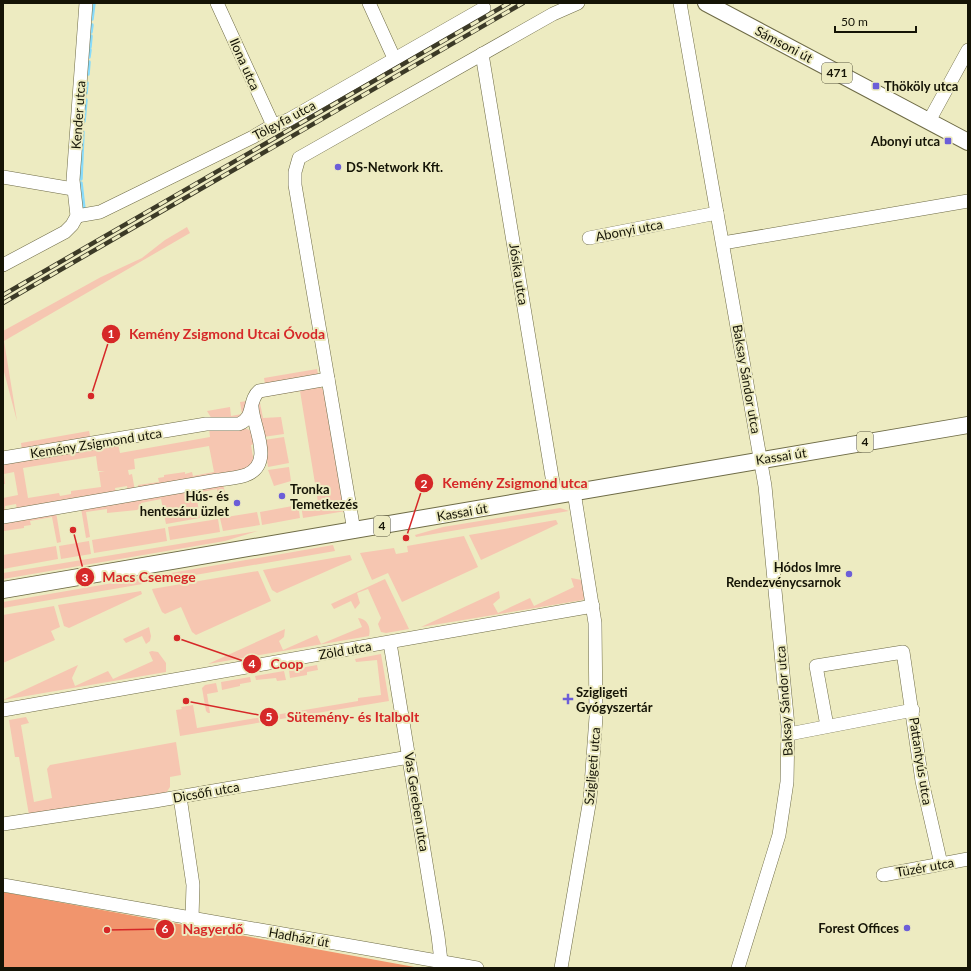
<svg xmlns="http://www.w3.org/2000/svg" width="971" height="971" viewBox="0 0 971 971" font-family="Lato,sans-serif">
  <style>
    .green { fill: #f6c6b1; fill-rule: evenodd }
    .forest { fill: #f1956d }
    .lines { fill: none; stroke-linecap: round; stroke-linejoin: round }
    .stream { stroke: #87dbfb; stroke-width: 3.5 }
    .minor-casing { stroke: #6e6b46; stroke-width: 14 }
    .major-casing { stroke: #6e6b46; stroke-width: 18 }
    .minor { stroke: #fff; stroke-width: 13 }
    .major { stroke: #fff; stroke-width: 16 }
    .rail-casing { stroke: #3c3a27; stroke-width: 4.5 }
    .rail { stroke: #edebc1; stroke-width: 3; stroke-dasharray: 9; stroke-linecap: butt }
    .poi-dot { fill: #6c5ed8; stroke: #edebc1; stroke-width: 1.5 }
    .labels { text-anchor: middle; stroke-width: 4; stroke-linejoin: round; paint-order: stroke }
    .shield { fill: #edebc1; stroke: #56543e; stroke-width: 1 }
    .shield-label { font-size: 12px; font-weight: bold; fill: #151406 }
    .street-label { font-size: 13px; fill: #151406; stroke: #edebc1 }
    .poi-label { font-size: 13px; font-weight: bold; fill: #151406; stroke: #edebc1; text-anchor: start }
    .leader { fill: none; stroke: #d62828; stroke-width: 1.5 }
    .callout-dot { fill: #d62828; stroke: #edebc1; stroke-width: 1.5 }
    .mark-label { font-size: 12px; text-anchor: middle; font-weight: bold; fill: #fff }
    .callout-label { font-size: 14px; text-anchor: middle; font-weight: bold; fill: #d62828; stroke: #edebc1; stroke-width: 4; stroke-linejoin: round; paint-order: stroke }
  </style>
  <rect width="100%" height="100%" fill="#edebc1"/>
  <g class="green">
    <path d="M187 227 190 233 4 341 17 421 3 368V331L101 277 142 258 165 240Z"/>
    <path d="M317 369 318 374 314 376 265 384 264 378Z"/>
    <path d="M320 387 324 390 346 511 303 518 301 505 318 502 300 391 259 398 263 418 281 417 284 434 263 437 257 420 258 397Z"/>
    <path d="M248 401 246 409 238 419H212L207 411 230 407 231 416 242 414 240 402Z"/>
    <path d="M209 428 247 429 251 431 255 444 251 445 253 457H256L248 469 139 490 138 485 159 482 158 478 164 477V475L185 472V474L192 472 193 476 214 472 209 446 134 459 135 469 128 470 129 475 132 474 135 491 128 492 127 486 115 488 116 494 17 510 16 504 5 506V512L3 513V498L18 495 14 472 4 474 5 484H3V462L118 444 120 453 210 437ZM96 456 98 471H105L99 472 101 487 71 491V494L60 496 59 493 28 498 23 468Z"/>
    <path d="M89 431 91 440 22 451 21 443Z"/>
    <path d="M284 437 289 463 268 467 264 440Z"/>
    <path d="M289 467 291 481 274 486 268 470Z"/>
    <path d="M223 485 225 492 218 493 217 489 196 493 200 518 166 524 161 499 141 503V507L137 510 107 513V509L86 512 90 537 86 538 81 508Z"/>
    <path d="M298 505 300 518 262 525 260 512Z"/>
    <path d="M560 508 569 511 416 537 415 535 443 527Z"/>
    <path d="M56 512 61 542 57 543 52 517 30 521 31 525 24 526V528L4 531 3 521Z"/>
    <path d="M257 512 260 525 223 531 220 518Z"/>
    <path d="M218 519 220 532 170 540 168 527Z"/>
    <path d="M556 520 558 524 481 560 469 535Z"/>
    <path d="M165 528 167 541 94 553 92 540Z"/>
    <path d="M258 531 225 541 3 579V573Z"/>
    <path d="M464 536 478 567 402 602 388 573 372 580 360 553 394 548 396 554 408 552 407 546Z"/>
    <path d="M89 541 91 554 61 559 59 546Z"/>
    <path d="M333 545 335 551 3 608V602Z"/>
    <path d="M56 546 58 559 3 569V555Z"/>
    <path d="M350 555 352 560 277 593 272 590 263 570Z"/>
    <path d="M258 571 271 601 196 635 192 632 181 607 165 614 162 612 153 592 152 589Z"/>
    <path d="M571 578 582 580 585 597 583 600 421 627 499 591 500 598 493 604 498 613 530 598 534 606 574 587Z"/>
    <path d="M385 579 409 629 386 633 381 632 378 624 381 618 368 589 357 593 360 603 355 609 351 601 334 609 331 604Z"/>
    <path d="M141 591 142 594 69 628 64 626 58 605Z"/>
    <path d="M54 606 60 627 51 631 55 640 3 663V615Z"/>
    <path d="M358 618C368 619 371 628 369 636L208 664 285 629 284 637 279 641 283 650 317 635 321 644 362 627Z"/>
    <path d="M149 627 151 636 150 641 146 644 142 636 126 643 123 639Z"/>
    <path d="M152 651 158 652 166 663V672L3 700 78 665 72 678 75 686 108 671 113 679 153 661 149 652Z"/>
    <path d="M381 654 389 701 180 736 176 710 182 709 181 707 193 705 197 728 358 701V698L381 695 377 660 356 662 355 659Z"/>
    <path d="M317 665 318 670 307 672V675L290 678 289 670Z"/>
    <path d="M284 671 286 680 277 681 276 678 256 680 255 676Z"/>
    <path d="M250 677 251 682 240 684V686L222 690 221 682Z"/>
    <path d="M216 683 218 692 207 694 210 713H208L206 711 202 688 205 685Z"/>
    <path d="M26 717 29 723 21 725 34 802 52 798 47 769 50 765 176 742 181 775 170 777V787L166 793 29 815 19 757H15L9 720Z"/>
  </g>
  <path class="forest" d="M3 892 420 968H3Z"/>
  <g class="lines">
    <g class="stream">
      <path d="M92 19 94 3"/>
      <path d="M91 32 92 25"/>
      <path d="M90 47 91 36"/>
      <path d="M89 57 90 50"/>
      <path d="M88 74 89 62"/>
      <path d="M86 93 87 83"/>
      <path d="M84 121 86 100"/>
      <path d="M81 179 83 132"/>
      <path d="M81 183 84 209"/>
    </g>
    <g class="minor-casing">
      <g id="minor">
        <path d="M217 3 273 125"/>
        <path d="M369 3 394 58"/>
        <path d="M680 3 765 486 788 726 787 782 779 835 738 968"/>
        <path d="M482 54 555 495"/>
        <path d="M929 121 968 50"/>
        <path d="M3 177 73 189"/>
        <path d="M77 216 100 212 253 137 273 125 288 120 484 8"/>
        <path d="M589 238 717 213"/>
        <path d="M723 243 968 201"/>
        <path d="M3 265 65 232 72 225 77 216 73 180 86 3"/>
        <path d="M3 458 206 424H239C255 418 248 400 259 391L328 379"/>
        <path d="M3 517 218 480C227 479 237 478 246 475 275 464 253 427 252 407"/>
        <path d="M354 531 295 185V172L299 158 553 14 578 3"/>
        <path d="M390 643 438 936 441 961"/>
        <path d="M3 710 593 606"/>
        <path d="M827 726 816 666 903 652 922 781 941 864"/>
        <path d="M789 734 913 710"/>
        <path d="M180 797 193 885 192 918"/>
        <path d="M3 824 155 801 409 757"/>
        <path d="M883 875 968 859"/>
        <path d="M3 885 477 968"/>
        <path d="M561 968 590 799 596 717 595 623 574 492"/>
      </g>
    </g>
    <g class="major-casing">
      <g id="major">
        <path d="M706 3 968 142"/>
        <path d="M3 590 968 425"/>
      </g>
    </g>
    <use href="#minor" class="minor"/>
    <use href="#major" class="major"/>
    <g class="rail-casing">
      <g id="rail">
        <path d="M3 295 509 3"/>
        <path d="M3 303 523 3"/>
      </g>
    </g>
    <use href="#rail" class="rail"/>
  </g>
  <g class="poi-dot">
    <rect x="872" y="82" width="8" height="8" rx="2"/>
    <rect x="944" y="137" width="8" height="8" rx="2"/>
    <circle cx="338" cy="167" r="4"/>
    <circle cx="282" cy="496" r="4"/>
    <circle cx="237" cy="503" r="4"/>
    <circle cx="849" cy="574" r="4"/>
    <path d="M566 693h4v4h4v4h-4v4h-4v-4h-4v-4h4z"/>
    <circle cx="907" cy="928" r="4"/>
  </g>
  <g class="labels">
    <g class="shield">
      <rect x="822" y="63" width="30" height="20" rx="3"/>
      <rect x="857" y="432" width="16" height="20" rx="3"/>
      <rect x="374" y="516" width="16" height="20" rx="3"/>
    </g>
    <g class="shield-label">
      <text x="837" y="77">471</text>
      <text x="865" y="446">4</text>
      <text x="382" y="530">4</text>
    </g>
    <g class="street-label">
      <text transform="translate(784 44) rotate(28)" y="5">Sámsoni út</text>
      <text transform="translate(245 64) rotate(66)" y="5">Ilona utca</text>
      <text transform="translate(78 115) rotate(-86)" y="5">Kender utca</text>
      <text transform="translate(284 120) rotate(-28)" y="5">Tölgyfa utca</text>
      <text transform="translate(629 230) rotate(-11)" y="5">Abonyi utca</text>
      <text transform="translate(519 274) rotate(81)" y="5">Jósika utca</text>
      <text transform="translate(747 379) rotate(80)" y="5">Baksay Sándor utca</text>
      <text transform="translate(96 443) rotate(-9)" y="5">Kemény Zsigmond utca</text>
      <text transform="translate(781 456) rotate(-9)" y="5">Kassai út</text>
      <text transform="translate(462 512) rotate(-10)" y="5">Kassai út</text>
      <text transform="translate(345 650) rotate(-10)" y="5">Zöld utca</text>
      <text transform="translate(784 701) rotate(-94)" y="5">Baksay Sándor utca</text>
      <text transform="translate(921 761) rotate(81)" y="5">Pattantyús utca</text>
      <text transform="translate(592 766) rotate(-85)" y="5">Szigligeti utca</text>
      <text transform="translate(206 792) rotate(-10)" y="5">Dicsőfi utca</text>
      <text transform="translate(417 802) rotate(81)" y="5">Vas Gereben utca</text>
      <text transform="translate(925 867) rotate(-10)" y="5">Tüzér utca</text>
      <text transform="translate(299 937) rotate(10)" y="5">Hadházi út</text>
    </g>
    <g class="poi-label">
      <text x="884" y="91">Thököly utca</text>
      <text x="940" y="146" text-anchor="end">Abonyi utca</text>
      <text x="346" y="172">DS-Network Kft.</text>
      <text x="290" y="494">Tronka<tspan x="290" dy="15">Temetkezés</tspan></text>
      <text x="229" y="501" text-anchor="end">Hús- és<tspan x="229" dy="15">hentesáru üzlet</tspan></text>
      <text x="841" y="572" text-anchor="end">Hódos Imre<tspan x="841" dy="15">Rendezvénycsarnok</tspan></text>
      <text x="576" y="697">Szigligeti<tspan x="576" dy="15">Gyógyszertár</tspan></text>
      <text x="899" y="933" text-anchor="end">Forest Offices</text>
    </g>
  </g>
  <path class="leader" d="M91 396L111 334M406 538L424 483M73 530L85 577M177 638L252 664M186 701L269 717M107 930L165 929"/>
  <g class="callout-dot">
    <circle cx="91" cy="396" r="4"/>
    <circle cx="406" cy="538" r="4"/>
    <circle cx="73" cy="530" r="4"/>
    <circle cx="177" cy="638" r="4"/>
    <circle cx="186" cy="701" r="4"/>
    <circle cx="107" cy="930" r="4"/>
    <circle cx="111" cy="334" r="10"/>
    <circle cx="424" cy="483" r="10"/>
    <circle cx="85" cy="577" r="10"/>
    <circle cx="252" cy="664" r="10"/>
    <circle cx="269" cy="717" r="10"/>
    <circle cx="165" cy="929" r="10"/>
  </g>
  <g class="mark-label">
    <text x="111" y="338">1</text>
    <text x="424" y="488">2</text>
    <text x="85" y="582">3</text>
    <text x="252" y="668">4</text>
    <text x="269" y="721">5</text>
    <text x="165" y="933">6</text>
  </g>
  <g class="callout-label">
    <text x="227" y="339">Kemény Zsigmond Utcai Óvoda</text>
    <text x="515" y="488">Kemény Zsigmond utca</text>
    <text x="149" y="582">Macs Csemege</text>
    <text x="287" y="669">Coop</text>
    <text x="353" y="722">Sütemény- és Italbolt</text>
    <text x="213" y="934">Nagyerdő</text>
  </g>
  <rect width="971" height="971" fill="none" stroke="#151406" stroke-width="8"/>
  <path d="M835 26v6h81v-6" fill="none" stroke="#151406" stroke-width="2"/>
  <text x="841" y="26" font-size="12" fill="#151406" stroke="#edebc1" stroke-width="3" paint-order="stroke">50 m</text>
</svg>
